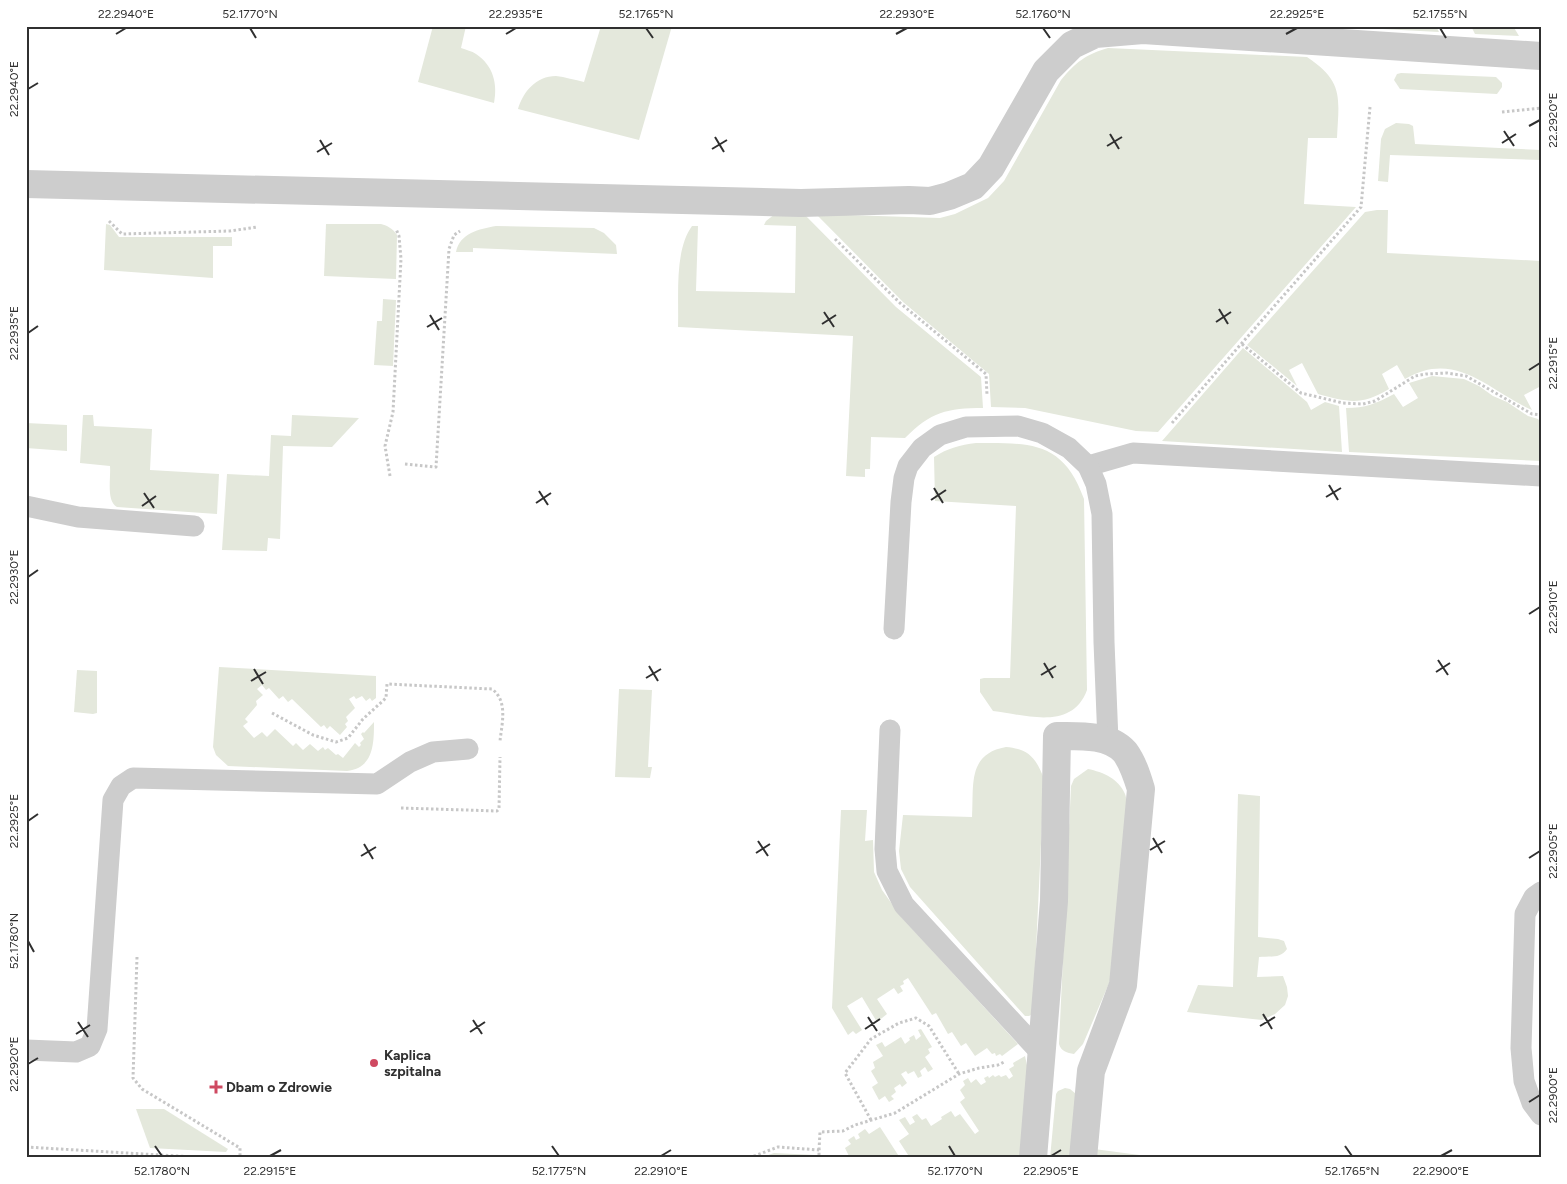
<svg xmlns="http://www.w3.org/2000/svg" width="1567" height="1184" viewBox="0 0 1567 1184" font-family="Figtree,sans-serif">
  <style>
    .green { fill: #e4e8dc }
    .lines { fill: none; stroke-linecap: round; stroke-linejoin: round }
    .path { stroke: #c7c7c7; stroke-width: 3; stroke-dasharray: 2.5 2.5; stroke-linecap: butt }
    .service { stroke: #cdcdcd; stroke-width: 21 }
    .minor { stroke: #cdcdcd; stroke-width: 28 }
    .ticks { fill: none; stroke: #303030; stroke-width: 2 }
    .poi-dot { fill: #cf4961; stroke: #fff; stroke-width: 2 }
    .labels { text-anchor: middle; stroke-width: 5; stroke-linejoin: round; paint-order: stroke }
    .poi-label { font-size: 14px; font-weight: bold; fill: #303030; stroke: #fff; text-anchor: start }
    .neatline { fill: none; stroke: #303030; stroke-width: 2 }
    .ticks-label { font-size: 12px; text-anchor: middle; fill: #303030 }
  </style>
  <rect width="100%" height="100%" fill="#fff"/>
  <g class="green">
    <path d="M433 26H466L461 48C466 50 472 51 476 54 493 65 498 84 494 103L418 82Z"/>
    <path d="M601 26H672L639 140 518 109C523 92 536 76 556 76 565 77 575 80 584 82Z"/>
    <path d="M1325 26H1436L1439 32Z"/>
    <path d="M1471 26H1513L1519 36 1475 34Z"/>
    <path d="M1108 48 1307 57C1344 82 1339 97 1337 138H1308L1304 204 1356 207 1158 432 1136 431 1025 408 991 407 989 374 903 302 816 214 940 218 955 214 988 198 1004 181 1061 80C1075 63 1086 54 1108 48Z"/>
    <path d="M1401 73 1496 77 1502 83V87L1497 94 1400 89 1394 80 1397 74Z"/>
    <path d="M1396 123 1409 124 1413 126 1415 144 1541 150V160L1390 155 1388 182 1378 181 1381 139 1385 129Z"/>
    <path d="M1377 210H1388L1387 253 1541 261V386L1524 395 1532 410C1489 391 1456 349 1405 379L1397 365 1382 374 1389 389C1361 406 1348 402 1318 394L1302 363 1289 370 1297 386 1247 345 1365 212Z"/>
    <path d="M775 214H804L896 307 981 377 983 408C947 408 931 412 905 438L871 437 870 469H865V477L846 476 853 336 678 327C679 296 674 251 692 226H698L696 291 795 293 796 226 764 225 766 221Z"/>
    <path d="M106 224 110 225 119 237H232V246H213V278L104 270Z"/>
    <path d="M326 224H381C388 226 392 228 397 235L396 279 324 276Z"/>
    <path d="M496 226 594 228 604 233 616 245 617 254 473 248V252H456C460 233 479 229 496 226Z"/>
    <path d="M383 299 396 300 393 366 374 365 377 321H382Z"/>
    <path d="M1243 348 1307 402 1311 410 1325 402 1339 406 1342 452 1162 441Z"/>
    <path d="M1432 376 1464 379 1479 386 1493 396 1507 402 1528 416 1538 419 1541 423V461L1349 452 1346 408C1366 408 1375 404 1394 394L1403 407 1418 398 1409 383Z"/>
    <path d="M83 415H93L94 426 152 429 150 470 219 474 217 514 117 507C106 501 111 478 110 466L80 463Z"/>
    <path d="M292 415 359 418 332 447 283 446 280 539 268 538 267 551 222 550 227 474 269 476 271 435 291 436Z"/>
    <path d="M26 423 67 425V451L26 448Z"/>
    <path d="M976 443C1029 443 1063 440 1084 499L1087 690C1072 731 1026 715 993 711L980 692V679L984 678H1010L1016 506 935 501 934 457C948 448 960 445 976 443Z"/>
    <path d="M219 667 376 676V698L372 701 370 698 366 701 362 696 356 699 354 696 349 699 355 708 346 717 348 721 345 724 347 727 340 735 330 726 327 729 324 725 321 727 292 699 288 702 283 696 279 699 269 688 266 690 262 685 257 689 263 695 256 701 257 705 245 719 248 722 243 726 254 738 262 732 267 737 275 729 293 746 296 743 303 750 310 744 318 751 323 747 325 750 328 748 336 755 338 754 343 758 355 743 359 747 361 745 360 743 364 739 361 734 363 732 364 733 374 722C374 743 374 768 347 771L228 766 216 755 213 747Z"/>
    <path d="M77 670 97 671V713L93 714 74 712Z"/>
    <path d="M619 689 652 690 648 767H652L650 778 615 777Z"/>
    <path d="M1006 747C1029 749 1036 758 1044 779L1033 1014 1029 1016H1025L910 887 901 869 899 851 903 815 972 817C974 785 967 754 1006 747Z"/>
    <path d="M1088 769C1103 772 1119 779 1125 794 1127 798 1126 805 1126 810L1113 974 1083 1044 1074 1054C1067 1053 1061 1051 1059 1044L1071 786 1074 779Z"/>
    <path d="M1238 794 1260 796 1258 937 1278 939 1284 941 1287 949C1280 959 1270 956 1259 957L1257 977 1283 976 1287 987 1288 996 1285 1005 1275 1014 1262 1020 1187 1012 1198 985 1233 987Z"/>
    <path d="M841 810H867L865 841 873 840 874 872 882 890 902 918 1018 1044 1002 1056 1000 1054 996 1056 995 1053 992 1054 987 1048 975 1056 966 1043 961 1046 952 1032 948 1034 936 1013 932 1015 908 978 903 981 904 984 900 986 903 991 898 994 894 988 877 999 887 1014 877 1022 862 997 847 1006 862 1030 856 1034 853 1031 848 1035 832 1008Z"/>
    <path d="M921 1029 932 1047 928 1049 930 1053 925 1057 933 1069 928 1072 925 1067 920 1071 922 1076 918 1078 914 1071 908 1074 906 1071 901 1074 907 1083 902 1087 900 1084 894 1088 896 1092 891 1096 894 1099 889 1102 885 1096 879 1100 872 1087 878 1083 871 1071 875 1068 873 1062 883 1056 876 1045 882 1042 885 1047 901 1037 905 1044 910 1040 909 1038 914 1035 916 1040 921 1036 918 1030Z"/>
    <path d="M1025 1056 1028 1070 1022 1158H910L899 1141 909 1134 899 1120 905 1117 910 1125 915 1122 912 1117 917 1114 922 1120 926 1118 931 1126 942 1119 941 1117 951 1111 955 1117 960 1114 975 1134 979 1131 960 1102 965 1098 960 1090 965 1085 963 1081 968 1078 971 1083 976 1079 981 1085 986 1082 984 1078 988 1076 989 1078 993 1075 995 1077 999 1075 1001 1077 1006 1075 1009 1079 1013 1076 1009 1069 1014 1066 1013 1063Z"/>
    <path d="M1065 1088 1070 1089 1076 1094 1072 1158H1050L1056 1094 1058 1091Z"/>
    <path d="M136 1109H164L228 1149 226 1152 150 1148Z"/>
    <path d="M880 1127 900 1158H850L845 1148 851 1144 848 1140 854 1136 856 1140 860 1138 858 1134 865 1129 869 1134Z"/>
    <path d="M1094 1149 1147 1156 1146 1158H1094Z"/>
    <path d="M774 1153 815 1155V1158H760Z"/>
  </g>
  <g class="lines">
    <g class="path">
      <path d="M1502 112 1541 108"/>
      <path d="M109 221 122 234 230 231 257 227"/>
      <path d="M835 239 900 303 986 374 987 395"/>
      <path d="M1242 344 1301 393 1343 403 1363 404 1375 401 1415 376 1426 374 1447 373 1466 376 1532 414 1541 415"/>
      <path d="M1172 423 1361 207 1370 107"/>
      <path d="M405 464 436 467 449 249 454 235 460 231"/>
      <path d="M390 476 385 446 393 412 401 259 399 236 396 229"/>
      <path d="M272 713 313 735 336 742 348 738 363 719 386 698 387 684 492 689C508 701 502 723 500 741"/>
      <path d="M401 808 497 811 499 809 500 757"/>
      <path d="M137 957 133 1078 142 1089 240 1148V1158"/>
      <path d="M871 1120 845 1073 871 1039 899 1023 916 1018 929 1026 959 1074"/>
      <path d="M26 1147 211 1158"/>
      <path d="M819 1150 820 1132 843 1131 855 1125 895 1113 959 1074 979 1068 998 1065 1004 1062"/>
      <path d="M749 1158 778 1147 819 1150V1158"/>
    </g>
    <g class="service">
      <path d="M1088 466 1133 453 1541 476"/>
      <path d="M26 506 78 517 194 526"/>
      <path d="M894 629 901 502 904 478 908 466 922 448 940 435 966 427 1018 426 1042 433 1069 448 1088 466 1096 484 1102 514 1104 642 1108 741"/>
      <path d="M890 730 885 849 887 871 904 905 1041 1053"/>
      <path d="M1541 892 1534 897 1525 914 1521 1048 1524 1081 1532 1103 1541 1115"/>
      <path d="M26 1050 76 1052 90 1046 97 1029 113 800 121 786 133 778 377 784 410 762 433 752 468 749"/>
    </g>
    <g class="minor">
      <path d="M26 184 801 203 909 200 930 201 949 196 973 186 991 167 1046 71 1072 45 1095 34 1143 30 1541 56"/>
      <path d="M1033 1158 1054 901 1057 736C1079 736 1109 734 1125 752 1133 763 1137 776 1141 789L1123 985 1091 1071 1083 1158"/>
    </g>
  </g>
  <path class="ticks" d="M250 28 256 38M646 28 653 38M1043 28 1050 38M1440 28 1446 38M116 34 126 28M506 34 516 28M896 34 907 28M1286 34 1297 28M28 89 38 83M1529 126 1540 120M1504 131 1514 146M1110 134 1119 149M715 137 724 152M320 140 329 155M1502 143 1516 134M1107 146 1122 137M712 149 727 140M317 152 332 143M1219 309 1228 324M824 312 834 327M430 315 439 330M1216 322 1231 312M822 324 836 315M427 327 442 318M28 333 38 326M1529 370 1540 363M1329 485 1338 500M934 488 943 503M539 491 548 505M144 493 154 508M1326 497 1341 488M931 500 946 490M536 503 551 493M142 506 156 496M28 577 38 570M1529 614 1540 607M1438 660 1448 675M1044 663 1053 678M649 666 658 681M254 669 263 684M1436 672 1450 663M1041 675 1056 666M646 678 661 669M251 681 266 672M28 821 38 814M1153 838 1162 853M758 841 768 856M364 844 373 859M1150 850 1165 841M756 853 770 844M361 856 376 847M1529 858 1540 851M28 941 34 952M1263 1014 1272 1029M868 1017 877 1031M473 1020 482 1034M78 1022 88 1037M1260 1026 1275 1017M865 1029 880 1019M470 1032 485 1022M76 1034 90 1025M28 1064 38 1058M1529 1102 1540 1095M155 1146 162 1156M552 1146 559 1156M949 1146 955 1156M1345 1146 1352 1156M270 1156 281 1150M661 1156 671 1150M1051 1156 1061 1150M1441 1156 1452 1150"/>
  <g class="poi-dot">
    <circle cx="374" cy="1063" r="5"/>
    <path d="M213.5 1079.5h5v5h5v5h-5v5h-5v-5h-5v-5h5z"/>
  </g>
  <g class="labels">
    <g class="poi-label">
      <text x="384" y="1060">Kaplica<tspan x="384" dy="16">szpitalna</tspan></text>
      <text x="226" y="1092">Dbam o Zdrowie</text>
    </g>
  </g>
  <rect width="1567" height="1184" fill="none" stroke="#ffffff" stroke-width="55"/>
  <rect x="28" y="28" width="1512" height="1128" class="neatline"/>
  <g class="ticks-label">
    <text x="126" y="18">22.2940°E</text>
    <text x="250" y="18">52.1770°N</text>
    <text x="516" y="18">22.2935°E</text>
    <text x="646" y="18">52.1765°N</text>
    <text x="907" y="18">22.2930°E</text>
    <text x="1043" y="18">52.1760°N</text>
    <text x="1297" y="18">22.2925°E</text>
    <text x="1440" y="18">52.1755°N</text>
    <text transform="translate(14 89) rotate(-90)" y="4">22.2940°E</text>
    <text transform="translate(1553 120) rotate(-90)" y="4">22.2920°E</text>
    <text transform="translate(14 333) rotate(-90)" y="4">22.2935°E</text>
    <text transform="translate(1553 363) rotate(-90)" y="4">22.2915°E</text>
    <text transform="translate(14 577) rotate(-90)" y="4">22.2930°E</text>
    <text transform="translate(1553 607) rotate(-90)" y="4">22.2910°E</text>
    <text transform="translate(14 821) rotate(-90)" y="4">22.2925°E</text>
    <text transform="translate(1553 851) rotate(-90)" y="4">22.2905°E</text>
    <text transform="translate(14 941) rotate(-90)" y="4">52.1780°N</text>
    <text transform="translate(14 1064) rotate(-90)" y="4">22.2920°E</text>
    <text transform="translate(1553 1095) rotate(-90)" y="4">22.2900°E</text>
    <text x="162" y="1175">52.1780°N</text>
    <text x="270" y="1175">22.2915°E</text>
    <text x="559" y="1175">52.1775°N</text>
    <text x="661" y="1175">22.2910°E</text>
    <text x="955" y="1175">52.1770°N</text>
    <text x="1051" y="1175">22.2905°E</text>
    <text x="1352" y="1175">52.1765°N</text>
    <text x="1441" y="1175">22.2900°E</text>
  </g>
</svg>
